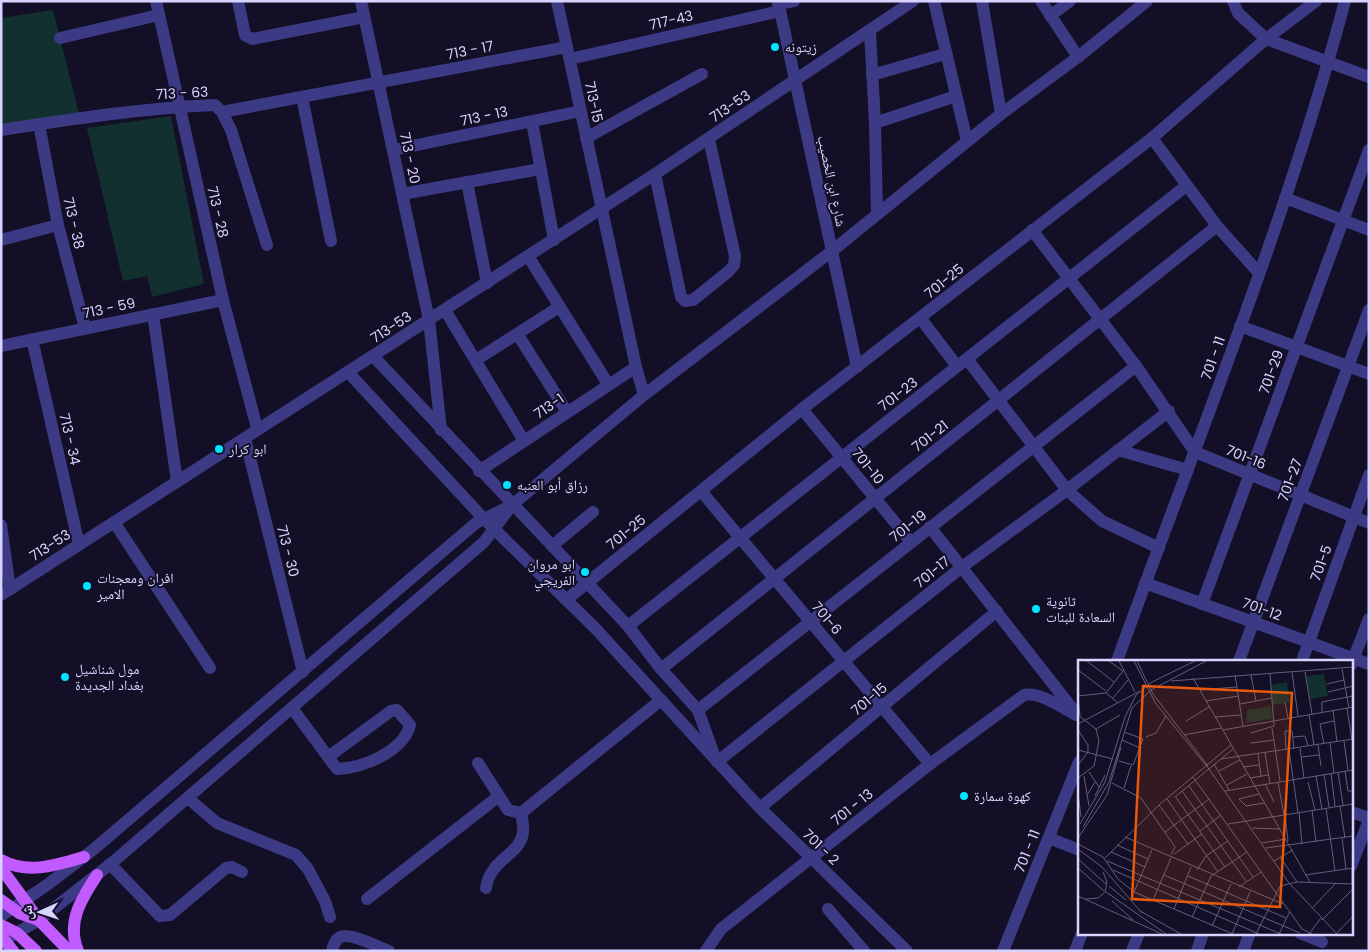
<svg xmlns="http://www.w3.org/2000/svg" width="1370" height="952" viewBox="0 0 1370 952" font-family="Poppins,'Noto Naskh Arabic',sans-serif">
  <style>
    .green { fill: #12302f }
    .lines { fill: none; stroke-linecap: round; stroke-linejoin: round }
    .minor { stroke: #3d3a85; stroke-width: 12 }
    .major { stroke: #c25bff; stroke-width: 12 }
    .poi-dot { fill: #00e5ff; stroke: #130f26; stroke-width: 2 }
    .labels { text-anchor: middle; stroke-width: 4; stroke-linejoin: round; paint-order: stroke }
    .street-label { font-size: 14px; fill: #d9d4ff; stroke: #130f26 }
    .poi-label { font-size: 14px; fill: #d9d4ff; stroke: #130f26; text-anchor: start }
    .inset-road { fill: none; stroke: #625e7d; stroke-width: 1 }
    .view { fill: #e8590c; fill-opacity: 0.15; stroke: #e8590c; stroke-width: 2.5 }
    .inset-edge { fill: none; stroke: #d9d4ff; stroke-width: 2.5 }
  </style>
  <rect width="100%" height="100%" fill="#130f26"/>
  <g class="green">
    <path d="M53 10 80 118 1 130V18Z"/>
    <path d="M171 116 204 284 152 297 147 276 123 281 87 128Z"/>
  </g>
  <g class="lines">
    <g class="minor">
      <path d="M156 1 223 300 257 428"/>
      <path d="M238 1 245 35 252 39 364 17"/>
      <path d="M361 1 429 320 441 430"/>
      <path d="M557 1 636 367 644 395"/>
      <path d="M778 1 857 367"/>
      <path d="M934 1 967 141"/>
      <path d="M982 1 1001 114"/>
      <path d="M1041 1 1078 57"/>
      <path d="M1233 1 1238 13 1266 39 1369 77"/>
      <path d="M778 4 794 1"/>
      <path d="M1050 16 1070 1"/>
      <path d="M870 32 875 123 877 214"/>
      <path d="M60 38 159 15"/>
      <path d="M570 59 780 11"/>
      <path d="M872 75 945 54"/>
      <path d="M302 97 331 241"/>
      <path d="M222 112 567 47"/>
      <path d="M532 122 554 240"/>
      <path d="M875 123 956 96"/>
      <path d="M39 124 58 225 85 328"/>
      <path d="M1 130C72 119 143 108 215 105L222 112 231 130 267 245"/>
      <path d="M586 138 702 74"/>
      <path d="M1152 138 1217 226 1259 273"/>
      <path d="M393 150 581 111"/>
      <path d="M655 174 681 297 685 301 693 300 729 271 734 265 735 256 709 139"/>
      <path d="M467 182 487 283"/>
      <path d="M402 194 540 169"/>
      <path d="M1285 198 1369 230"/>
      <path d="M1032 230 1136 366 1195 452 1369 523"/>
      <path d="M1 240 58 225"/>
      <path d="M528 256 608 384"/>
      <path d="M445 310 524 441"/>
      <path d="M153 314 177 482"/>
      <path d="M921 319 957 366"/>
      <path d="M1240 326 1369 374"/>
      <path d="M518 335 567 412"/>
      <path d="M32 339 79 545"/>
      <path d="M1 346 223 300"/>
      <path d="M373 356 628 626 661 669 698 710 714 755"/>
      <path d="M967 359 1067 490 1102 521 1159 548"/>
      <path d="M476 360 559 307"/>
      <path d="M348 372 483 518 595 628 760 808 907 951"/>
      <path d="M802 409 911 542"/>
      <path d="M245 438 303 672"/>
      <path d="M1118 450 1188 470"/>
      <path d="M479 471 636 367"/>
      <path d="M701 491 930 764"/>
      <path d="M114 522 210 668"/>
      <path d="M1 525 10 589"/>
      <path d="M930 527 1075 712"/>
      <path d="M552 546 593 512"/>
      <path d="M1145 583 1369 664"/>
      <path d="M1 595 655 174 913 1"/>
      <path d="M566 600 802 409 1152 138 1266 39 1316 1"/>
      <path d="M1202 604 1369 150"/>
      <path d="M628 626 1186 186"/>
      <path d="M1117 661C1196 442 1285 226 1345 1"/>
      <path d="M1239 661 1369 310"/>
      <path d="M1302 661 1369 475"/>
      <path d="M1351 665 1369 619"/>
      <path d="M661 669 1217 226"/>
      <path d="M292 708 337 769C363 768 403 752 410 725L397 710 391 711 328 757"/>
      <path d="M698 710 1136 366"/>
      <path d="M717 762 962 567 1067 490 1169 411"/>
      <path d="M478 763 508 810 521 813 661 700"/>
      <path d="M188 798 217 823 296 855 308 869 325 901 330 917"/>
      <path d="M760 808 997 611"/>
      <path d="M1351 812 1369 818"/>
      <path d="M1049 838 1079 850"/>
      <path d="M110 864 160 916 170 915 226 868 232 867 242 872"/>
      <path d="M1351 866 1369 820"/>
      <path d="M486 888C490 859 520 855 523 833 524 827 522 819 521 813"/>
      <path d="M367 899 499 796"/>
      <path d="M828 909 864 951"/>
      <path d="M1 916 47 885 94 849 476 523 512 505"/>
      <path d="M1300 933 1322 942"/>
      <path d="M1 942 39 920 113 862 484 542 512 505 644 395 832 251 1001 114 1078 57 1147 1"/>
      <path d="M332 951C333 946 335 940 340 937 349 932 379 947 389 951"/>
      <path d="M706 951 721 929 930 764 1024 695C1041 692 1061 707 1076 715"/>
      <path d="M1003 951 1079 762"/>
      <path d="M1075 951 1082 933"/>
      <path d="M1132 951 1139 933"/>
      <path d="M1197 951 1203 933"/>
      <path d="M1243 951 1250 933"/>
    </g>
    <g class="major">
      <path d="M1 860C28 875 57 865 84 857"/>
      <path d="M1 868 39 920 69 951"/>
      <path d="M1 900 19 913 39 920"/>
      <path d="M1 925 17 933 36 951"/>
      <path d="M1 936 13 951"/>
      <path d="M78 951C66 922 82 898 97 875"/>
    </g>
  </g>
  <g class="poi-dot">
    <circle cx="775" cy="47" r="5"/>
    <circle cx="219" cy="449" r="5"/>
    <circle cx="507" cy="485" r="5"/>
    <circle cx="585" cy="572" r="5"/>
    <circle cx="87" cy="586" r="5"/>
    <circle cx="1036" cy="609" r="5"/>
    <circle cx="65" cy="677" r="5"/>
    <circle cx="964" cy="796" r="5"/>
  </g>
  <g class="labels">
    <g class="street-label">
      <text transform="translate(671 20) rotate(-13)" y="5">717-43</text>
      <text transform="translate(470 50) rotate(-11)" y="5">713 - 17</text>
      <text transform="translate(182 93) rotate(-3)" y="5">713 - 63</text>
      <text transform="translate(594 102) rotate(78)" y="5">713-15</text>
      <text transform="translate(730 106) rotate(-34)" y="5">713-53</text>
      <text transform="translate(484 116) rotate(-12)" y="5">713 - 13</text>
      <text transform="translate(410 158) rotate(78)" y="5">713 - 20</text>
      <text transform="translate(832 181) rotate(78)" y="5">شارع ابن الخصيب</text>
      <text transform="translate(218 212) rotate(77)" y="5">713 - 28</text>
      <text transform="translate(74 223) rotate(77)" y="5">713 - 38</text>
      <text transform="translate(944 281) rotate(-39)" y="5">701-25</text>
      <text transform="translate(109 308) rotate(-12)" y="5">713 - 59</text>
      <text transform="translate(391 327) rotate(-33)" y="5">713-53</text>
      <text transform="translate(1213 358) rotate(-70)" y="5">701 - 11</text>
      <text transform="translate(1271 372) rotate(-70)" y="5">701-29</text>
      <text transform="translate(898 394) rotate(-38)" y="5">701-23</text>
      <text transform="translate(549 406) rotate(-34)" y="5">713-1</text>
      <text transform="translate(930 436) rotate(-38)" y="5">701-21</text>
      <text transform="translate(70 439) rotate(77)" y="5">713 - 34</text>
      <text transform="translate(1246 457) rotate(22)" y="5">701-16</text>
      <text transform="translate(868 466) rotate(51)" y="5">701-10</text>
      <text transform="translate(1290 480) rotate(-70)" y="5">701-27</text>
      <text transform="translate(908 526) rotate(-38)" y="5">701-19</text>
      <text transform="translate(626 532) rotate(-39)" y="5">701-25</text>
      <text transform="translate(50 545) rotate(-33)" y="5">713-53</text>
      <text transform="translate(288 551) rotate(76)" y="5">713 - 30</text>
      <text transform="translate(1321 563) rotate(-70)" y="5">701-5</text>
      <text transform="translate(932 572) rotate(-39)" y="5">701-17</text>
      <text transform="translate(1262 609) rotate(20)" y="5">701-12</text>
      <text transform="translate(827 618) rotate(50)" y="5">701-6</text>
      <text transform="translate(869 699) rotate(-40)" y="5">701-15</text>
      <text transform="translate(852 807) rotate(-39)" y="5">701 - 13</text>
      <text transform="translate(821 847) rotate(44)" y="5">701 - 2</text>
      <text transform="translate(1027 851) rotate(-68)" y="5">701 - 11</text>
    </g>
    <g class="poi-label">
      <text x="785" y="52">زيتونه</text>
      <text x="229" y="454">ابو كرار</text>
      <text x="517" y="490">رزاق أبو العنبه</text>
      <text x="575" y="569" text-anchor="end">ابو مروان<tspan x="575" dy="16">الفريجي</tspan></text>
      <text x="97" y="583">افران ومعجنات<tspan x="97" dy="16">الامير</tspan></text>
      <text x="1046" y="606">ثانوية<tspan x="1046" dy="16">السعادة للبنات</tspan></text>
      <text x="75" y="674">مول شناشيل<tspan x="75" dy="16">بغداد الجديدة</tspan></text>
      <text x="974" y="801">كهوة سمارة</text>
    </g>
  </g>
  <g transform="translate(1078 660)">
    <rect width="275" height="275" fill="#130f26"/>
    <path d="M246 14 250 36 232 39 228 16ZM209 22 212 42 195 45 193 25ZM193 46 194 59 168 63 169 50Z" fill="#12302f"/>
    <path class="inset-road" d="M9 1 36 22M41 1 57 32M56 1 78 44 131 109 211 223 259 274M59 1 75 34 130 106M264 9 271 48M0 10 28 31M214 12 220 56M227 12 234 54M157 15 165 66M173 15 178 41M115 18 232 222M93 21 275 7M249 24 266 20M122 30 159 27M250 32 275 26M28 33 45 11 31 1M0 36 28 33 39 42M0 36 2 56M35 38 50 20M128 41 161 36M207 42 210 58M162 44 194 38M269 48 274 80M255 50 259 82M244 52V42L275 36M231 54 236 85M0 55 18 69 21 81 16 106 0 118M137 57 163 55M108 61 131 47M0 64 62 31M194 68 202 121M18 69 42 55M0 70 10 85V92L0 105M145 70 275 47M173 73 196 66 192 13M106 75 143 68M68 77 78 73 88 56M215 77 227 76 230 86M44 80 62 88M266 81 270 110M173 83 196 80M252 83 256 113M246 84 242 64 256 61M240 85 243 106M222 88 226 118M0 90 35 99M208 90 207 71H214L216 89M211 90 220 153M187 93 192 123M180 94 183 116M223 97 241 95M143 99 275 79M41 101 55 105 65 79 46 72M136 104 151 130M165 107 181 105M141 111 162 100M267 111 270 131H275M11 112 21 127M260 112 265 145M253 113 257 146M246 114 251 147M6 116 11 146M238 116 244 149M115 117 224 269 234 274M172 118 190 115M200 122 206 155M230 122 237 150M34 123 63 138 97 187 93 195M187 124 196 142M149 125 169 114M111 126 175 217M46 128 53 106M104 131 168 221M147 131 275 110M0 133 3 157M181 134 161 139 168 146 186 143M9 135 17 122M17 136 27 115M97 136 147 207M97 137 155 89M89 139 140 212M81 145 110 184M262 146 267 178M248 148 257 211M234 150 238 182M221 152 224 184M207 155 210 181M2 164 27 122 47 57 58 35 74 22 117 1M150 164 275 144M5 167 31 122 54 48 73 30 128 1M174 168 202 169M122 171 143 155M87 172 131 139M47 177 205 244M0 178 29 135 43 87M264 178 268 209M184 183 208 179M0 184 25 197 40 219 56 232 155 274M39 185 70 199M188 188 275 176M0 189 24 207 64 253M33 192 67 207M96 194 124 174M202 197 219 222M27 198 81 145 153 85M0 199 28 224M29 201 203 274M196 201 215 190M0 208 26 231M35 210 181 274M119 210 128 196 150 181M86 215 222 273M227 215 275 208M110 216 208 258M274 224V208M31 226 48 240M161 227 183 212M28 232 88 274M56 232 74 190M0 236 84 274M8 239 20 238 27 232 29 222 25 212M75 240 93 198M34 241 55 260M235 247 258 223M96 249 113 207M62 251 103 274M114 257 133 216 169 192M244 260 275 229M134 266 153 224M154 274 172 232M178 274 202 226 219 222 275 224M201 274 212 251M231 274 243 258M258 274 275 256"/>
    <path class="view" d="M65 26 214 33 202 247 54 239Z"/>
    <rect width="275" height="275" class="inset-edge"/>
  </g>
  <rect width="1370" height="952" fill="none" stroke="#d9d4ff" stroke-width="5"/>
  <g transform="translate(40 912) rotate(267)" stroke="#130f26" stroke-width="4" paint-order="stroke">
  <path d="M0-4L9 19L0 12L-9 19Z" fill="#d9d4ff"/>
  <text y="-8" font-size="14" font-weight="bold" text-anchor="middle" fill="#d9d4ff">ش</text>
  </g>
</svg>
